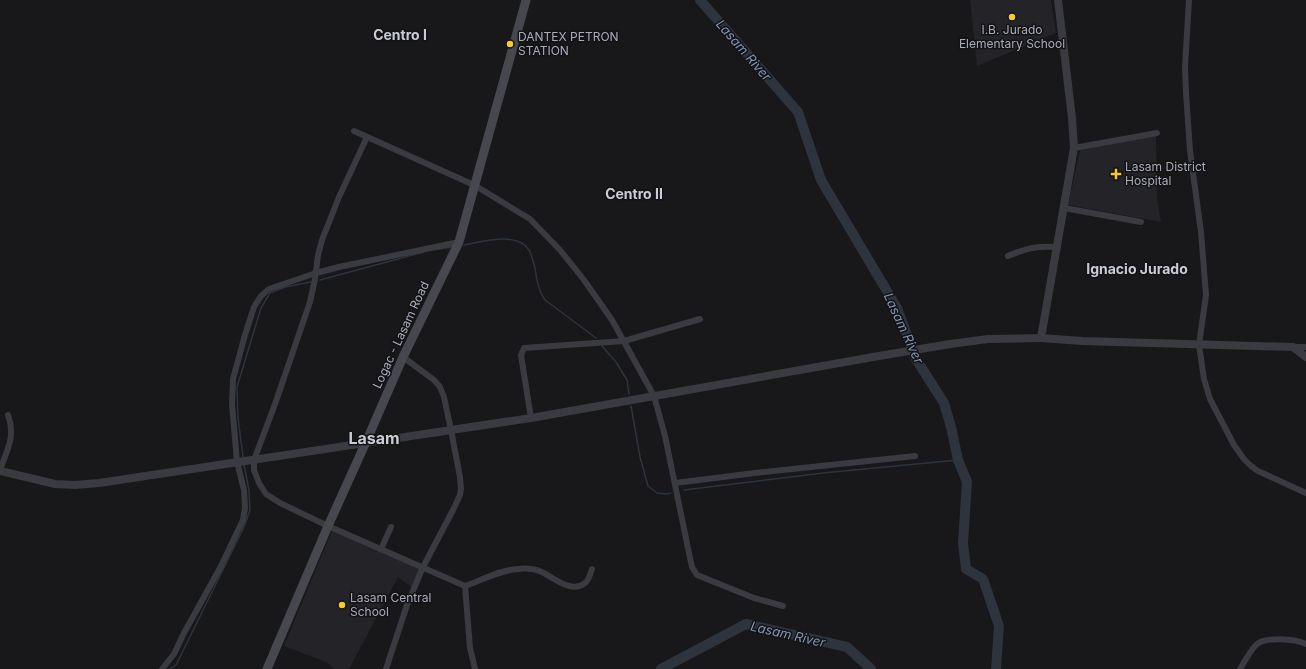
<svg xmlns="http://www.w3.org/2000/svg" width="1306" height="669" viewBox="0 0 1306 669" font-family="Inter,sans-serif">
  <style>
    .built { fill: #242327 }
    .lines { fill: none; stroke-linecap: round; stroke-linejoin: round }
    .stream { stroke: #2d343e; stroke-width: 1.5 }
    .river { stroke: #2d343e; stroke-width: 10 }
    .minor { stroke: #3a3a41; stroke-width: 6 }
    .tertiary { stroke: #3a3a41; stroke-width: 8 }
    .secondary { stroke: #46474f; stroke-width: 9 }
    .poi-dot { fill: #f7ca32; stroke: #131215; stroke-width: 1.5 }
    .labels { text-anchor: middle; stroke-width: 3; stroke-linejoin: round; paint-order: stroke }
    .poi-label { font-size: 12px; fill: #a9acba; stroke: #131215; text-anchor: start }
    .street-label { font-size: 12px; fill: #a9acba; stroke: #131215 }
    .water-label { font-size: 13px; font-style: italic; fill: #8096b5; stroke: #131215 }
    .quarter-label { font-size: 14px; font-weight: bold; fill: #caccd5; stroke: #131215 }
    .district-label { font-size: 16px; font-weight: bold; fill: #caccd5; stroke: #131215 }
  </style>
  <rect width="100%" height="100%" fill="#181719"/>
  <g class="built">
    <path d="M970 0H1051L1056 33 977 66Z"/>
    <path d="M1156 135 1157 198 1161 222 1068 205 1080 150Z"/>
    <path d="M332 531 421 568 413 588 398 577 349 669H334L328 663 284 646Z"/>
  </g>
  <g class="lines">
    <g class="stream">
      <path d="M464 245C482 242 517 231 529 250 532 255 533 262 535 268 537 280 538 290 545 300L596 338"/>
      <path d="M434 250 452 247"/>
      <path d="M320 280 424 252"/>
      <path d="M602 346 616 362 627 380 629 394"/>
      <path d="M631 406 640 457 648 486 657 493 667 494 671 493"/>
      <path d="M243 458 238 417 237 387 261 308 270 293 285 287 311 282"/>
      <path d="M684 490 823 473 958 460"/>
      <path d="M170 669 176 665 244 527 250 510 249 490 244 465"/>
    </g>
    <g class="river">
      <path d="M700 0 798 112 821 180 897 308 916 359 944 403 951 427 958 460 967 482 963 543 966 569 983 579 999 626 996 669"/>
      <path d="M661 669 746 624 847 647 871 669"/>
    </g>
    <g class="minor">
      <path d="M1189 0 1185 67 1186 93 1190 151 1201 232 1206 295 1199 345 1204 379 1210 399 1234 445 1244 459 1251 466 1258 471 1306 493"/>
      <path d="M354 131 474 185 530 219 560 250 584 280 612 320 654 396 665 436 690 558 692 567 697 575 754 598 783 606"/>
      <path d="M367 137 339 197 322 240 318 255 315 279 310 302 275 404 254 460V470L259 483 266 494 280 503 328 526 465 586 470 648 475 669"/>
      <path d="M1074 148 1157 133"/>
      <path d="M1064 208 1141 222"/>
      <path d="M1008 256C1026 248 1037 246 1057 247"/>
      <path d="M1293 347H1306"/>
      <path d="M531 418 521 355 524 348 624 341 700 319"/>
      <path d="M0 470C7 450 16 436 8 415"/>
      <path d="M675 483 755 473 915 456"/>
      <path d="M381 549 391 527"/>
      <path d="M465 586C482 580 500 570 518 569 526 568 535 569 542 572 554 578 572 594 585 583 589 580 590 574 592 569"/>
      <path d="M162 669 174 654 184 633 220 568 243 520 245 508 244 490 237 462 232 404 233 379 245 335 254 307 261 296 269 289 316 273 339 267 459 242"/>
      <path d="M386 669 407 605 423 567 453 510 460 495 461 488 460 477 451 430 444 397 440 387 434 380 403 357"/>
      <path d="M1240 669C1245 661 1250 651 1256 645 1265 636 1296 639 1306 644"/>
    </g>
    <g class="tertiary">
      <path d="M1041 338 1082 341 1293 347 1306 357"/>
      <path d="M0 471 55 484 75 485 99 483 531 418 873 357 950 344 988 339 1041 338 1074 148 1072 118 1058 0"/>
    </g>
    <path class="secondary" d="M267 669 328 526 366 442 403 357 459 242 526 0"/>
  </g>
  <g class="poi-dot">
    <circle cx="1012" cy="17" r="4"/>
    <circle cx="510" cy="44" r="4"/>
    <path d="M1114 168h4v4h4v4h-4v4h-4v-4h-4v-4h4z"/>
    <circle cx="342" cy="605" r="4"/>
  </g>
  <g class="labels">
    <g class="poi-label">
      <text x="1012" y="34" text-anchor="middle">I.B. Jurado<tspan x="1012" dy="14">Elementary School</tspan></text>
      <text x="518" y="41">DANTEX PETRON<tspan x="518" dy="14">STATION</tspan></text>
      <text x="1125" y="171">Lasam District<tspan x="1125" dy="14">Hospital</tspan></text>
      <text x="350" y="602">Lasam Central<tspan x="350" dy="14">School</tspan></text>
    </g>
    <g class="street-label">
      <text transform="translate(401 335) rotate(-65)" y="4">Logac - Lasam Road</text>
    </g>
    <g class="water-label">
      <text transform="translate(744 50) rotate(49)" y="5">Lasam River</text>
      <text transform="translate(904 328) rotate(65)" y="5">Lasam River</text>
      <text transform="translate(788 634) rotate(13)" y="5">Lasam River</text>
    </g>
    <g class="quarter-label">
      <text x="400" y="40">Centro I</text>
      <text x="634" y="199">Centro II</text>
      <text x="1137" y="274">Ignacio Jurado</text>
    </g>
    <g class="district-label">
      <text x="374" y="444">Lasam</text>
    </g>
  </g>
</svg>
